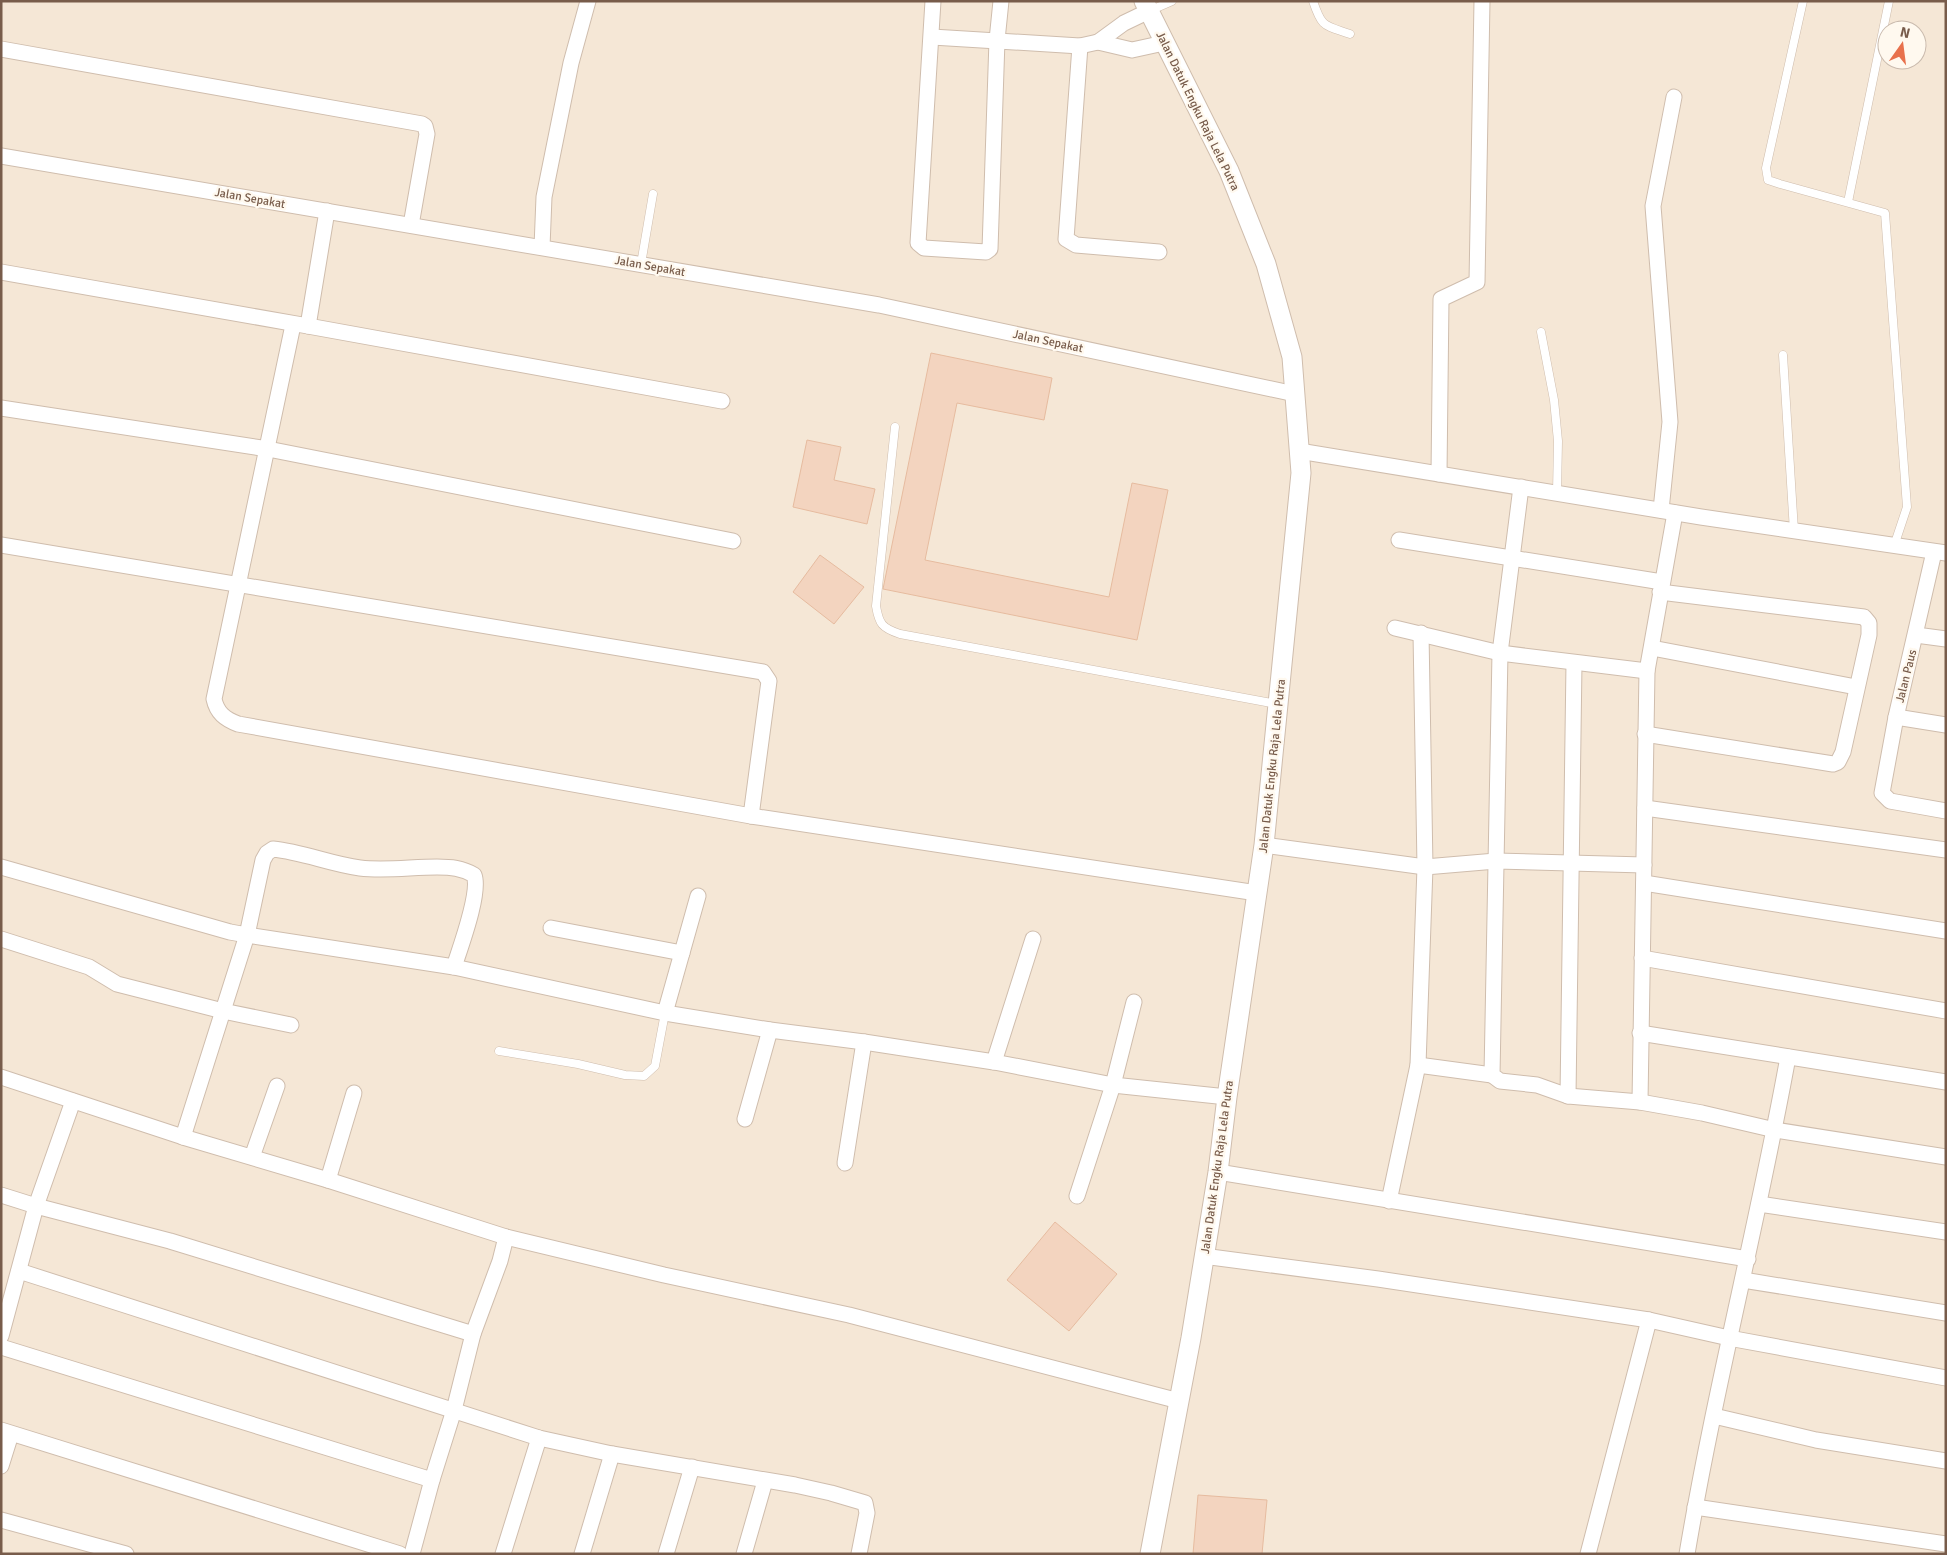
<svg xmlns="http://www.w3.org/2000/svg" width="1947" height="1555" viewBox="0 0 1947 1555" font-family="Signika,sans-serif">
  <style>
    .residential { fill: #f5e7d6; fill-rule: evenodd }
    .building { fill: #f3d4bf; stroke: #e6bb9f }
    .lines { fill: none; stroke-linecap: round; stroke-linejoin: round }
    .service-casing { stroke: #cfbdad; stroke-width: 9 }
    .minor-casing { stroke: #cfbdad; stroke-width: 17 }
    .tertiary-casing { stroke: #cfbdad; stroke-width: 21 }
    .service { stroke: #fff; stroke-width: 8 }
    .minor { stroke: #fff; stroke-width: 15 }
    .tertiary { stroke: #fff; stroke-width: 19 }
    .labels { text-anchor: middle; stroke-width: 4.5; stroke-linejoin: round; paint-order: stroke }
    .street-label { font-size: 12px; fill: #785c4b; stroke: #fff9ef }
  </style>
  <rect width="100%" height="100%" fill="#fdf5e8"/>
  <path class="residential" d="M1 1H1946V1554H1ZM1887 30H1917V60H1887Z"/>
  <g class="building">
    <path d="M931 353 1052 378 1044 420 957 403 925 560 1109 597 1132 483 1168 490 1137 640 883 589Z"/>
    <path d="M807 440 841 447 834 480 875 489 867 524 793 507Z"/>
    <path d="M820 555 864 587 834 624 793 592Z"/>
    <path d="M1055 1222 1117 1274 1069 1331 1007 1280Z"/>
    <path d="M1198 1495 1267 1500 1262 1554H1193Z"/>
  </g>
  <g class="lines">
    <g class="service-casing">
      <g id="service">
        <path d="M1313 1C1322 28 1324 25 1350 34"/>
        <path d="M1803 1 1766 168 1768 180 1780 184 1885 213 1907 507 1894 546"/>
        <path d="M1149 11 1172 1"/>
        <path d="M1848 202 1889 1"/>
        <path d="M641 264 653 194"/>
        <path d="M1541 332 1554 400 1558 441 1557 493"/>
        <path d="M1783 355 1794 531"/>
        <path d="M895 427 876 606C879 624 882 628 900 634L1277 704"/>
        <path d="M499 1051 578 1064 625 1075 644 1076 655 1066 665 1013"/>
      </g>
    </g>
    <g class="minor-casing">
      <g id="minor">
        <path d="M933 1 918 243 924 248 986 252 990 249 997 40 1001 1"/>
        <path d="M932 37 1080 46 1098 42 1124 23 1149 11"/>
        <path d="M1098 42 1132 50 1164 43"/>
        <path d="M1080 46 1066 239 1076 245 1159 252"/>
        <path d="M1 49 422 124 425 126 427 134 411 225"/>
        <path d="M1 156 879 305 1295 394"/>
        <path d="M542 247 544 197 571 63 588 1"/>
        <path d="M1 272 308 326 327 211"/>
        <path d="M293 325 214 699C217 713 225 719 238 724L751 816 1257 893"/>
        <path d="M308 326 722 401"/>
        <path d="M1 408 268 449 733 541"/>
        <path d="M1299 451 1701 517 1946 553"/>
        <path d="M1439 474 1441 299 1477 282 1482 1"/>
        <path d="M1521 487 1500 653 1492 1075 1500 1081 1537 1085 1568 1096 1640 1102 1702 1113 1775 1130 1946 1157"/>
        <path d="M1661 510 1670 422 1653 206 1674 97"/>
        <path d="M1399 540 1662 582"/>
        <path d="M1 545 763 672 769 681 751 816"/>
        <path d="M1934 552 1896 717 1882 793 1890 801 1946 811"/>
        <path d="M1395 628 1500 653 1647 671"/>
        <path d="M1916 635 1946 639"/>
        <path d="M1652 648 1856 687"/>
        <path d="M1896 717 1946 725"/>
        <path d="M1645 734 1833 764 1838 762 1843 752 1869 635V623L1864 617 1660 592"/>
        <path d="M1645 808 1946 850"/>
        <path d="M1264 845 1425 867 1496 861 1644 865"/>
        <path d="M1 867 230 932 247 935 263 860 267 853 273 849C303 852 330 864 360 868 385 871 412 867 437 867 451 867 462 868 474 875 481 892 460 948 454 967"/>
        <path d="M1644 883 1946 931"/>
        <path d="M551 928 682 953"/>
        <path d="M1 939 89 967 117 984 223 1011 291 1025"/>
        <path d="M1642 958 1946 1011"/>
        <path d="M665 1013 698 896"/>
        <path d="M1640 1033 1946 1082"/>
        <path d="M994 1062 1033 939"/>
        <path d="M1418 1065 1492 1075"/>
        <path d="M1 1077 183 1137 328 1180 506 1237 664 1275 849 1315 1179 1401"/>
        <path d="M1568 1096 1574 663"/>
        <path d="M1640 1102 1647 671 1675 513"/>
        <path d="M745 1119 770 1030"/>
        <path d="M183 1137 247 935 454 967 665 1013 770 1030 864 1042 994 1062 1113 1085 1227 1097"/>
        <path d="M252 1157 277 1086"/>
        <path d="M845 1163 864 1042"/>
        <path d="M1218 1172 1748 1259"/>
        <path d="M328 1180 354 1093"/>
        <path d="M1 1195 36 1206 170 1241 473 1334"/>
        <path d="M1077 1196 1113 1085 1134 1002"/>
        <path d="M1389 1201 1418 1065 1425 867 1421 633"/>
        <path d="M1759 1204 1946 1232"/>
        <path d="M1203 1256 1378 1279 1649 1320 1729 1338 1946 1378"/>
        <path d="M19 1271 539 1438 612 1454 795 1485 831 1493 865 1503 867 1513 859 1554"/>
        <path d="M1743 1280 1946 1313"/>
        <path d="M1 1336 36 1206 73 1101"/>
        <path d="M1 1347 432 1480"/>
        <path d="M1714 1416 1816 1440 1946 1461"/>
        <path d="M1 1430 400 1554"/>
        <path d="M1 1466 11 1434"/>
        <path d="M1695 1507 1946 1544"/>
        <path d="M1 1520 126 1554"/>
        <path d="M412 1554 432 1480 454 1410 473 1334 500 1261 506 1237"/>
        <path d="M503 1554 539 1438"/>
        <path d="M582 1554 612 1454"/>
        <path d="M666 1554 692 1467"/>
        <path d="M744 1554 765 1481"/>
        <path d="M1588 1554 1649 1320"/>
        <path d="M1687 1554C1715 1387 1758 1223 1788 1057"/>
      </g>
    </g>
    <g class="tertiary-casing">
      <path id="tertiary" d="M1144 1 1229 171 1266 264 1292 357 1301 473 1264 845 1227 1097 1218 1172 1191 1338 1150 1554"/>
    </g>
    <use href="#service" class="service"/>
    <use href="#minor" class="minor"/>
    <use href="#tertiary" class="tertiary"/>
  </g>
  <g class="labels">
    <g class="street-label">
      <text transform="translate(1198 111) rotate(64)" y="4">Jalan Datuk Engku Raja Lela Putra</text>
      <text transform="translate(250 198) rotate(10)" y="4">Jalan Sepakat</text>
      <text transform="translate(650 266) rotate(10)" y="4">Jalan Sepakat</text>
      <text transform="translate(1048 341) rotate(12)" y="4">Jalan Sepakat</text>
      <text transform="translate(1906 676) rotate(-76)" y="4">Jalan Paus</text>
      <text transform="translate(1272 766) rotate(-84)" y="4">Jalan Datuk Engku Raja Lela Putra</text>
      <text transform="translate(1217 1167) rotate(-82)" y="4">Jalan Datuk Engku Raja Lela Putra</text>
    </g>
  </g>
  <rect width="1947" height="1555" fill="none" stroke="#785c4b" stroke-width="5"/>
  <g transform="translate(1902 45) rotate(14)"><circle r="24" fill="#fff9ef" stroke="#c9baad"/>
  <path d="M0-4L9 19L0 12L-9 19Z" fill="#e8714c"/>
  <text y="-8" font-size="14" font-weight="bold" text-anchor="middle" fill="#785c4b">N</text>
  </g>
</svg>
